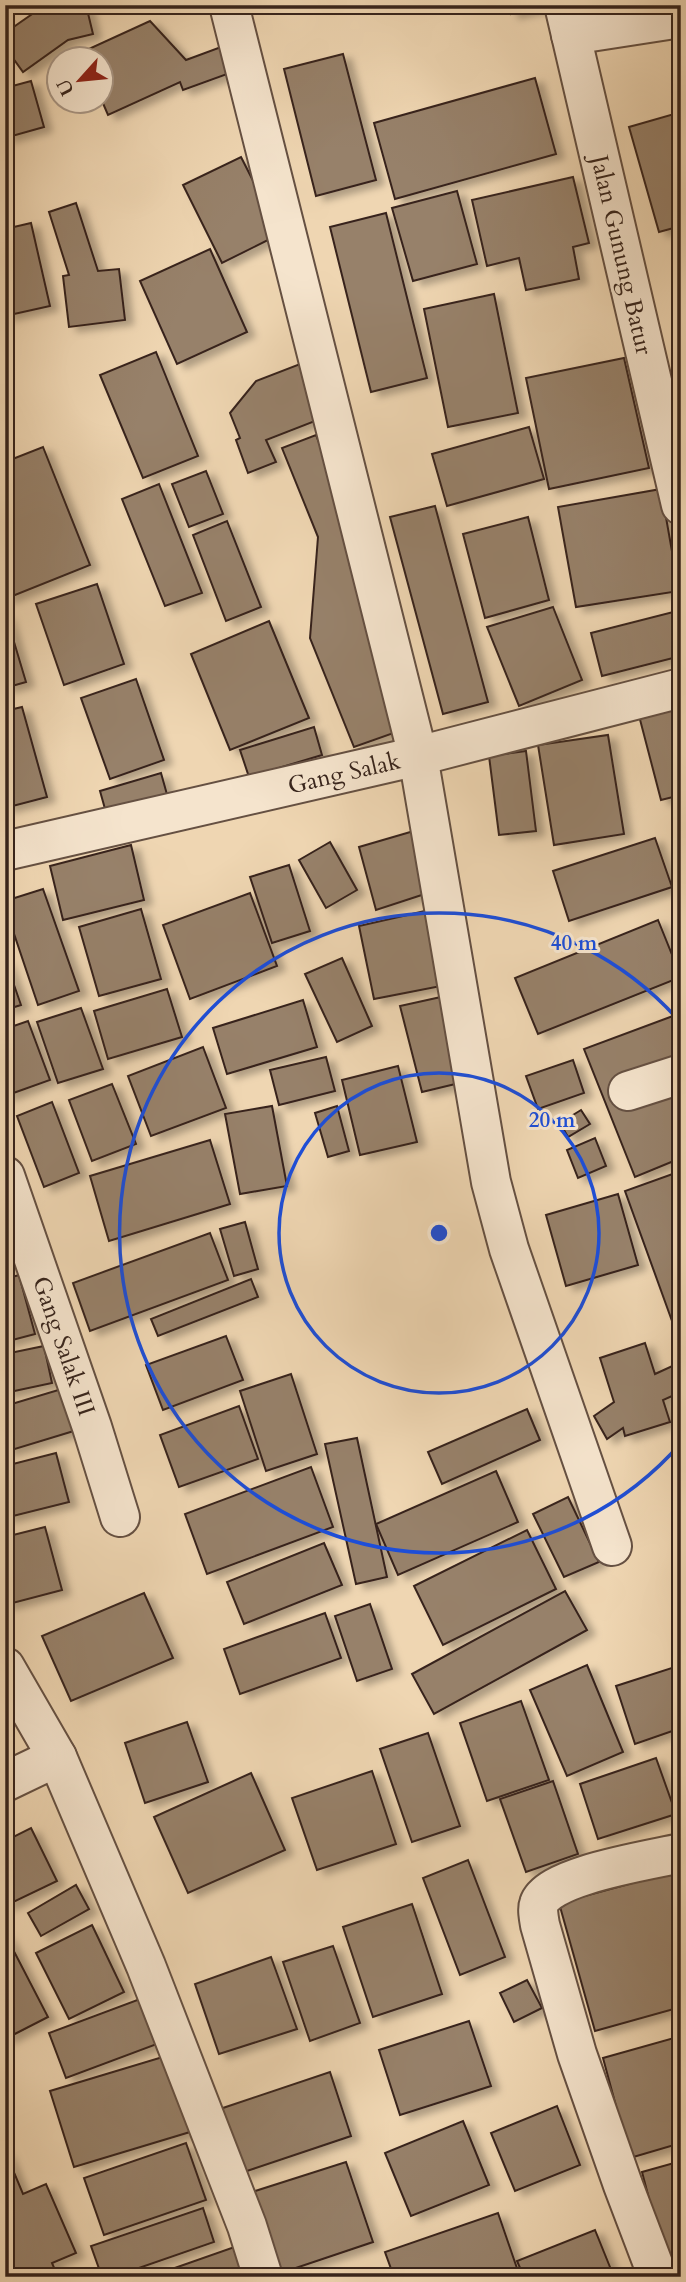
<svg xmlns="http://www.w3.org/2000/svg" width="686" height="2282" viewBox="0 0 686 2282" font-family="Cardo,serif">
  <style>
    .building { fill: #97816a; stroke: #37241c; stroke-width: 2; filter: url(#shadow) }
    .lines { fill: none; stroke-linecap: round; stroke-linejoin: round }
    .street-casing { stroke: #655042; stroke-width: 42 }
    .street { stroke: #f5e4cd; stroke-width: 38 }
    .ring { fill: none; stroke: #1d4ed8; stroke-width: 3.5 }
    .labels { text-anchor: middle; stroke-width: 6; stroke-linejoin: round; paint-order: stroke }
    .street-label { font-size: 24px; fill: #37241c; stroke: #f5e4cd }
    .centre { fill: #1d4ed8; stroke: #f5e4cd; stroke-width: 3.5 }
    .ring-label { font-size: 21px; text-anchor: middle; font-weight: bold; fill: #1d4ed8; stroke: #f5e4cd; stroke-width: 6; stroke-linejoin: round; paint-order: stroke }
  </style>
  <defs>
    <filter id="shadow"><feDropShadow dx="8" dy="4.5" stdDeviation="3.5" flood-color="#0004"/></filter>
  </defs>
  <rect width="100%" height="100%" fill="#efd6b2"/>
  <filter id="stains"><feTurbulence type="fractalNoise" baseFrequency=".00286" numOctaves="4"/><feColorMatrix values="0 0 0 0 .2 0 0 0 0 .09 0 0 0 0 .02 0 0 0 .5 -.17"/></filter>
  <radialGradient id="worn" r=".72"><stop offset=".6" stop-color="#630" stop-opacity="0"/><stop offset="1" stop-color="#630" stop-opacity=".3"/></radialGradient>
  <g class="building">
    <path d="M34 5H86L93 34 68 40 23 72 5 47V33L35 12Z"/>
    <path d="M509 5H543V7L511 14Z"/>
    <path d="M150 21 186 60 221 47 230 73 183 90 180 82 108 115 102 101V60H83L80 53Z"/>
    <path d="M343 54 376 180 316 196 284 69Z"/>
    <path d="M535 78 556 154 395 199 374 123Z"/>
    <path d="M31 81 44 127 5 138V88Z"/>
    <path d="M681 112V226L659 232 629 127Z"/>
    <path d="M241 157 280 234 222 263 183 185Z"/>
    <path d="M573 177 589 243 573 247 579 279 526 290 519 258 487 266 472 200Z"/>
    <path d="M457 191 477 264 413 281 392 208Z"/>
    <path d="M76 203 98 271 119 269 125 320 69 327 63 276 69 275 49 212Z"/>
    <path d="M386 213 427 378 371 392 330 227Z"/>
    <path d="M31 223 50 306 5 316V229Z"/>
    <path d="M210 249 247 332 177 364 140 281Z"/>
    <path d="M494 294 518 413 448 427 424 309Z"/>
    <path d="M156 352 198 456 143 478 100 375Z"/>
    <path d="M624 358 649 468 549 489 526 378Z"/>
    <path d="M313 359 328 416 266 440 276 462 248 473 236 440 240 438 230 413 256 381Z"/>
    <path d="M529 427 544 479 447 506 432 454Z"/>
    <path d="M316 435 365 560 350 566 405 729 354 747 310 638 318 537 282 448Z"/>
    <path d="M43 447 90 565 5 599V462Z"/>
    <path d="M206 471 223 514 189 527 172 484Z"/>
    <path d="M159 484 202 593 165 606 122 499Z"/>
    <path d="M661 489 679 591 576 607 558 507Z"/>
    <path d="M435 506 488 702 443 714 390 517Z"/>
    <path d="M528 517 549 600 485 618 463 534Z"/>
    <path d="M227 521 261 607 226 621 193 535Z"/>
    <path d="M97 584 124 664 64 685 36 604Z"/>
    <path d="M553 607 582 680 519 706 487 627Z"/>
    <path d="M681 610V656L602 676 591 633Z"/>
    <path d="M6 615 26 682 5 688V616Z"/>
    <path d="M269 621 309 718 230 750 191 654Z"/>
    <path d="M136 679 164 760 110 779 81 698Z"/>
    <path d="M681 696V795L661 800 637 708Z"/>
    <path d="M22 707 47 797 5 808V711Z"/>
    <path d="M314 727 322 755 249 777 240 750Z"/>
    <path d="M608 735 624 834 554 845 538 745Z"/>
    <path d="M526 751 536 831 499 835 489 756Z"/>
    <path d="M161 773 168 798 107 816 100 791Z"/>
    <path d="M424 828 440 889 376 910 359 847Z"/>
    <path d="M655 838 672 887 569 921 553 871Z"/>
    <path d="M330 842 357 890 326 908 299 860Z"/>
    <path d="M131 845 144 900 63 920 50 866Z"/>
    <path d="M289 865 310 931 272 943 250 877Z"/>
    <path d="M43 889 79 991 38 1005 5 907V901Z"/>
    <path d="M250 893 277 966 190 999 163 925Z"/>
    <path d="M141 909 161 979 99 996 79 927Z"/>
    <path d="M425 911 441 986 374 999 359 926Z"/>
    <path d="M658 920 681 977 538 1034 515 978Z"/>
    <path d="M342 958 372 1026 337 1042 305 974Z"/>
    <path d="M5 959 21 1005 5 1010Z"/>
    <path d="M167 989 182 1037 108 1059 94 1011Z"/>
    <path d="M450 995 472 1080 422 1092 400 1006Z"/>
    <path d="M303 1000 317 1047 227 1074 213 1028Z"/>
    <path d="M81 1008 103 1069 58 1083 37 1022Z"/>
    <path d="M681 1013V1158L635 1177 584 1049Z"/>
    <path d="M28 1021 50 1080 5 1096V1029Z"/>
    <path d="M203 1047 226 1108 151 1136 128 1076Z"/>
    <path d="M326 1057 335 1091 279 1105 270 1070Z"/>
    <path d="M573 1060 584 1093 538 1109 526 1076Z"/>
    <path d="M398 1066 417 1142 360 1155 342 1080Z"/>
    <path d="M112 1084 136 1144 92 1161 69 1100Z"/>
    <path d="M52 1102 79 1173 44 1187 17 1116Z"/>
    <path d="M272 1106 287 1186 240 1194 225 1114Z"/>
    <path d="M337 1106 349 1151 328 1157 315 1113Z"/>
    <path d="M581 1110 590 1124 568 1137 560 1123Z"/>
    <path d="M595 1138 606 1166 578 1178 567 1150Z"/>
    <path d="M210 1140 230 1204 109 1241 90 1176Z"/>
    <path d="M681 1171V1330L676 1332 625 1191Z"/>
    <path d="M618 1194 638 1265 566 1286 546 1215Z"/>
    <path d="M5 1221 19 1263 5 1267Z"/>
    <path d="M245 1222 258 1269 234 1276 220 1229Z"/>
    <path d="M210 1233 228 1280 90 1331 73 1283Z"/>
    <path d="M19 1275 35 1334 5 1342V1279Z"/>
    <path d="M251 1279 258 1297 158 1336 151 1319Z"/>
    <path d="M226 1336 243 1380 163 1410 146 1365Z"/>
    <path d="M645 1343 655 1374 681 1362V1392L663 1400 670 1422 625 1436 623 1428 607 1439 594 1416 614 1402 600 1358Z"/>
    <path d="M44 1346 52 1383 5 1393V1354Z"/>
    <path d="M291 1374 317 1454 266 1471 240 1391Z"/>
    <path d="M65 1388 77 1430 5 1452V1406Z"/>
    <path d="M239 1406 258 1459 179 1487 160 1435Z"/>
    <path d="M527 1409 540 1440 442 1484 428 1452Z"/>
    <path d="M357 1438 387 1577 356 1584 325 1444Z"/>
    <path d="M56 1453 69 1502 5 1518V1466Z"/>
    <path d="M311 1467 333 1527 207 1574 185 1514Z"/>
    <path d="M496 1471 518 1522 398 1575 376 1524Z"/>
    <path d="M568 1497 599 1562 564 1577 533 1514Z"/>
    <path d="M45 1527 62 1590 5 1605V1537Z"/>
    <path d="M527 1530 556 1589 443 1645 414 1586Z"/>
    <path d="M324 1543 342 1585 244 1624 227 1582Z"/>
    <path d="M565 1591 587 1630 434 1714 412 1674Z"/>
    <path d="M144 1593 173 1658 71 1701 42 1636Z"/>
    <path d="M370 1604 392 1669 357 1681 335 1616Z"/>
    <path d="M325 1613 341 1658 240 1694 224 1649Z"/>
    <path d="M587 1665 623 1752 567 1776 530 1690Z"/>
    <path d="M681 1665V1728L635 1744 616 1686Z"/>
    <path d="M521 1701 549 1780 487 1801 460 1723Z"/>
    <path d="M187 1722 208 1782 145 1803 125 1743Z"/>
    <path d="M428 1733 460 1826 412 1842 380 1749Z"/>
    <path d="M656 1758 676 1814 598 1839 580 1784Z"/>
    <path d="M372 1771 396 1844 317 1870 292 1798Z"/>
    <path d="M251 1773 285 1850 188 1893 154 1817Z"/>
    <path d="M553 1781 578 1854 526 1872 500 1799Z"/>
    <path d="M31 1828 57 1881 5 1906V1841Z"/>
    <path d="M468 1860 505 1957 460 1975 423 1878Z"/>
    <path d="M673 1872 681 1902V2007L595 2031 559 1903Z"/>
    <path d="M76 1885 89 1909 41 1936 28 1913Z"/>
    <path d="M412 1904 442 1994 373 2017 343 1927Z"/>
    <path d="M92 1925 124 1992 69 2019 36 1953Z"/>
    <path d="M5 1934 48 2017 5 2039Z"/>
    <path d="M333 1946 360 2023 310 2041 283 1962Z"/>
    <path d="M271 1957 297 2029 219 2054 195 1984Z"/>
    <path d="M527 1980 542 2008 514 2022 500 1993Z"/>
    <path d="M140 1999 157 2044 66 2078 49 2033Z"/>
    <path d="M469 2021 491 2086 400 2115 379 2050Z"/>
    <path d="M681 2036V2143L630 2158 603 2058Z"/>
    <path d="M166 2056 190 2132 74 2167 50 2091Z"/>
    <path d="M330 2072 351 2136 241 2173 220 2109Z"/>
    <path d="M557 2106 580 2165 515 2191 491 2133Z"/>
    <path d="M463 2121 489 2185 411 2216 385 2153Z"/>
    <path d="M186 2143 206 2200 104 2235 84 2178Z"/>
    <path d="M5 2151 23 2194 46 2184 76 2253 52 2263 58 2277H5Z"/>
    <path d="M681 2161V2252L664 2256 642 2172Z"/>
    <path d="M346 2162 373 2242 275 2275 249 2193Z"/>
    <path d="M203 2208 214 2242 113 2277H102L91 2246Z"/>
    <path d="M498 2213 520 2277H394L385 2252Z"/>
    <path d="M595 2230 614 2277H524L517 2261Z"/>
    <path d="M243 2244 254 2277H149Z"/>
  </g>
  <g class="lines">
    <g class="street-casing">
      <g id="street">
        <path d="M229 5 418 756 491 1182 509 1249 612 1546"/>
        <path d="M564 5 681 505"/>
        <path d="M571 35 681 18"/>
        <path d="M5 851 418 756 681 688"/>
        <path d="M628 1091 681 1074"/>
        <path d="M5 1176 92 1427 120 1517"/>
        <path d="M5 1667 57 1757 146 1966 247 2226 263 2277"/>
        <path d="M5 1782 57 1757"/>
        <path d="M658 2277 623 2185 577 2054 540 1925C539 1919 537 1909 539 1904 548 1875 652 1860 681 1853"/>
      </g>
    </g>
    <use href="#street" class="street"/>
  </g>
  <g class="ring">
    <circle cx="439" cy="1233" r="160"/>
    <path d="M681 1443A320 320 0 1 1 681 1023"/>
  </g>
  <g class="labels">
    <g class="street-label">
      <text transform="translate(622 255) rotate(77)" y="8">Jalan Gunung Batur</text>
      <text transform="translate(344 773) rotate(-13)" y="8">Gang Salak</text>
      <text transform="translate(64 1346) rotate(71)" y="8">Gang Salak III</text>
    </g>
  </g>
  <circle cx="439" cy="1233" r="10" class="centre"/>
  <g class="ring-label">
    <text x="574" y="950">40 m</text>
    <text x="552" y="1127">20 m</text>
  </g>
  <rect width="686" height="2282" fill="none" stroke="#efd6b2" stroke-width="28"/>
  <rect x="7" y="7" width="672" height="2268" fill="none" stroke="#37241c" stroke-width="3.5"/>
  <rect x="14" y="14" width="658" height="2254" fill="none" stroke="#37241c" stroke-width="2"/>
  <g transform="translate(80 80) rotate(243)"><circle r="33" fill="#f5e4cd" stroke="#a99786" stroke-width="2"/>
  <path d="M0-5L12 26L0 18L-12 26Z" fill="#8f2418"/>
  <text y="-10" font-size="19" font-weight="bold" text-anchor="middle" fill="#37241c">U</text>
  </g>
  <rect width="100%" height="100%" filter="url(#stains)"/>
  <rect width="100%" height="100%" fill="url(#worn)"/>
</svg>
